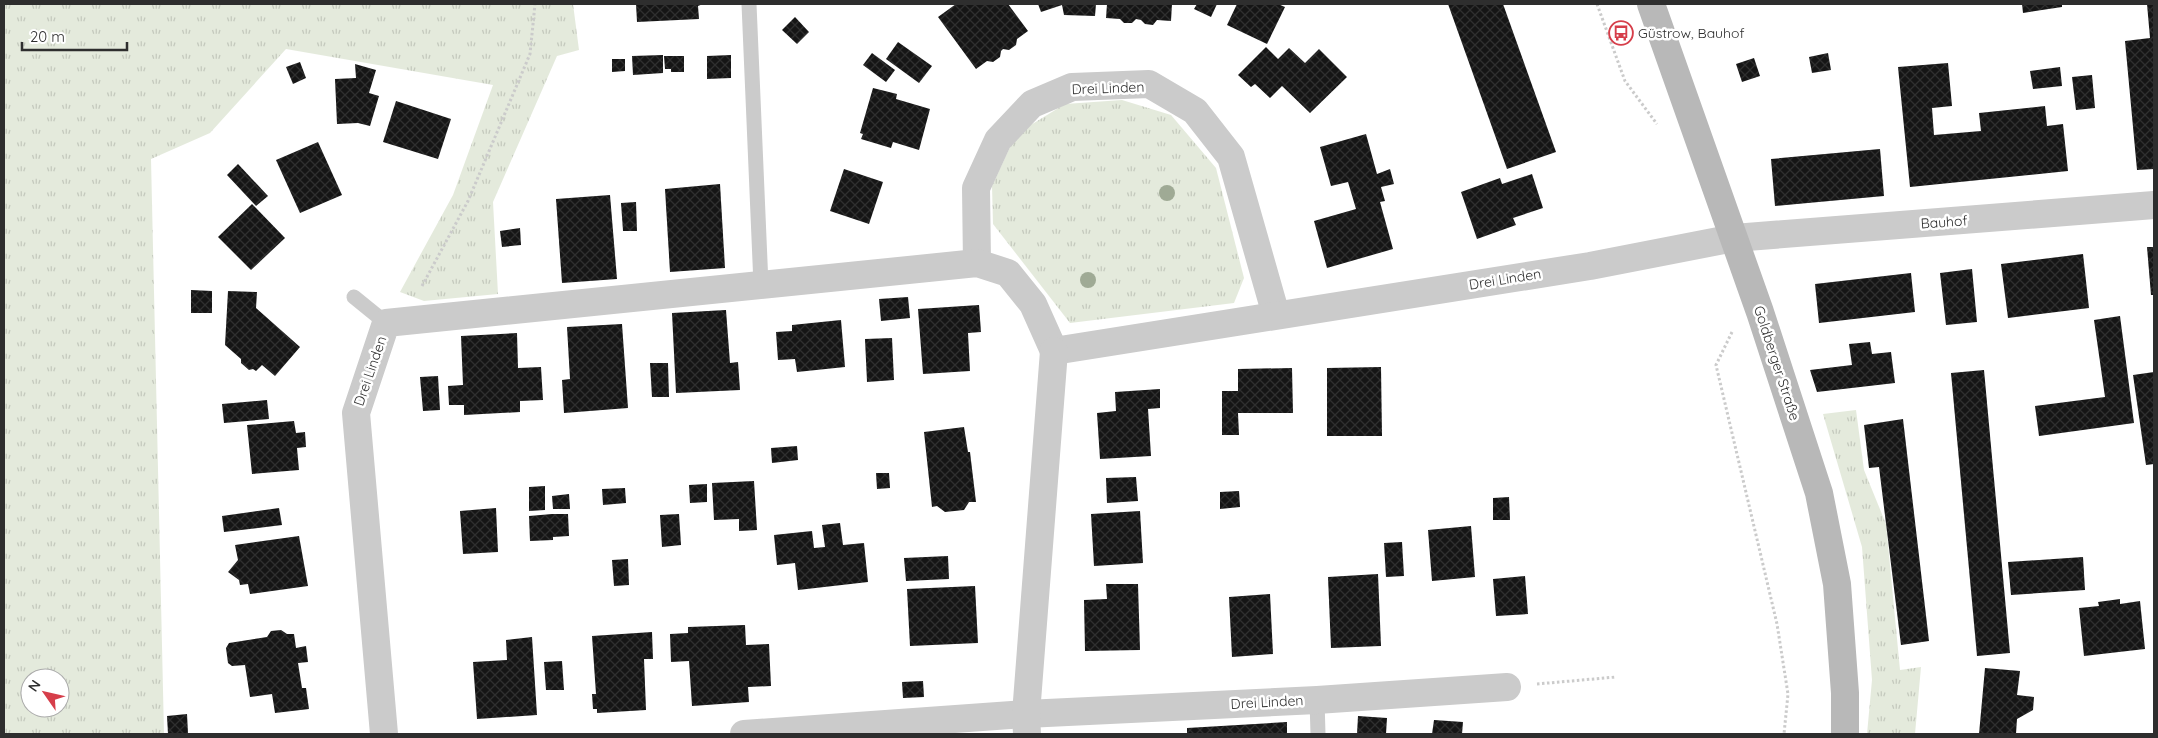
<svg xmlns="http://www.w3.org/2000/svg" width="2158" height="738" viewBox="0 0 2158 738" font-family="Quicksand,sans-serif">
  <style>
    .grass { fill: url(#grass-tufts); fill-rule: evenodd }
    .building { fill: url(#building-cross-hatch) }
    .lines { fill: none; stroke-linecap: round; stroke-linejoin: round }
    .path { stroke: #cbcbcb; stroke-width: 3; stroke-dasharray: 2.5 2.5; stroke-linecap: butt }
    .service { stroke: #cbcbcb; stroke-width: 15 }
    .minor { stroke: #cbcbcb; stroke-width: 28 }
    .secondary { stroke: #b8b8b8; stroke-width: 28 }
    .tree { fill: #9faa95 }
    .labels { text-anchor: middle; stroke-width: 5; stroke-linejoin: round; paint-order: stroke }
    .poi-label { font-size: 14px; fill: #2e2e2e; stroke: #fff; text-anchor: start }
    .street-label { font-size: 14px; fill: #2e2e2e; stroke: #fff }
  </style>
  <defs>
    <pattern id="grass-tufts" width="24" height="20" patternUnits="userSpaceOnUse" patternTransform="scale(1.25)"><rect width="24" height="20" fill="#e4eadc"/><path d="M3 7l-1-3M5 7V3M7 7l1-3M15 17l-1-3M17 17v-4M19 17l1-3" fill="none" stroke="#c4c9bd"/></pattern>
    <pattern id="building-cross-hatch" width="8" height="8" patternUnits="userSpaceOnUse" patternTransform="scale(1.25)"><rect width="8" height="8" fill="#151515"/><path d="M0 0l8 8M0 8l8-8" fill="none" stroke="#2f2f2f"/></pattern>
  </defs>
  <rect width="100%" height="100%" fill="#fff"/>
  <g class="grass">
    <path d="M4 4H573L579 50 557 56 493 202 498 294 424 301 400 292 453 195 493 85 286 49 210 133 151 159 164 734H4ZM30 678H60V708H30Z"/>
    <path d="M1122 100 1171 115 1216 168 1244 278 1234 303 1070 323 993 224 992 186 1016 134 1065 104Z"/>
    <path d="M1856 410 1864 470 1886 524 1900 670 1921 667 1915 734H1867L1872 680 1862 547 1823 414Z"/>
  </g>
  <g class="building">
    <path d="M636 4H703L698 6 699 19 637 22Z"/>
    <path d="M956 4H1008L1028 31 1017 39 1016 45 1009 50 1003 49 1001 51 1000 57 993 62 987 61 976 69 938 17Z"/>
    <path d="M1038 4H1096L1095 16 1064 15 1062 5 1041 12Z"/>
    <path d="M1107 4H1172L1171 21 1157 20 1153 25 1145 24 1141 20 1136 19 1132 23H1124L1120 19 1106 18Z"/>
    <path d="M1197 4H1217L1211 17 1194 9Z"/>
    <path d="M1237 4H1278L1285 7 1267 44 1227 25Z"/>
    <path d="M1448 4H1503L1556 152 1507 169Z"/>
    <path d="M2022 4H2062V7L2023 13Z"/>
    <path d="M2147 4H2154V169L2137 170 2125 41 2150 38Z"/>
    <path d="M795 17 809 32 797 44 782 30Z"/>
    <path d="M898 42 932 66 919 83 886 59Z"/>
    <path d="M1266 47 1278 59 1289 48 1305 63 1319 49 1347 77 1310 113 1282 86 1270 98 1255 84 1251 87 1238 75Z"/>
    <path d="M872 53 895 70 886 82 863 65Z"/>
    <path d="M1828 53 1831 70 1812 73 1809 57Z"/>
    <path d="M663 55V73L633 75 632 56Z"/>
    <path d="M731 55V78L707 79V56Z"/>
    <path d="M664 56H684V72H671V69H665Z"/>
    <path d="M1754 58 1760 76 1742 82 1736 64Z"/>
    <path d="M612 59H625V71L612 72Z"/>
    <path d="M300 62 306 78 293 84 286 67Z"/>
    <path d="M1948 63 1952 106 1932 108 1934 135 1981 131 1979 113 2045 106 2047 126 2063 124 2068 171 1910 187 1898 67Z"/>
    <path d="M355 64 376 70 369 93 379 96 370 126 358 123 337 124 335 79 356 78Z"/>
    <path d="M2060 67 2062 86 2033 89 2030 71Z"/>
    <path d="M2092 75 2095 108 2076 110 2072 77Z"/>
    <path d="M873 88 897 94 896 99 930 109 919 150 893 142 891 148 861 139 863 134 860 133Z"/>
    <path d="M396 101 451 119 438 159 383 142Z"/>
    <path d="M1366 134 1377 174 1390 169 1394 184 1381 187 1385 201 1380 202 1393 249 1327 268 1314 221 1356 209 1348 182 1331 186 1320 147Z"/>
    <path d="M318 142 342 195 300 213 276 160Z"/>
    <path d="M1880 149 1884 196 1775 206 1771 159Z"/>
    <path d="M238 164 268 196 256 206 227 175Z"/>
    <path d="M844 169 883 182 869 224 830 211Z"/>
    <path d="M1532 174 1543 208 1513 218 1516 225 1477 239 1461 192 1500 178 1502 184Z"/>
    <path d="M720 184 725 268 670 272 665 189Z"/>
    <path d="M610 195 617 279 562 283 556 199Z"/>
    <path d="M636 202 637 231H623L621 203Z"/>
    <path d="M252 204 285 238 251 270 218 237Z"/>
    <path d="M520 228 521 245 502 247 500 231Z"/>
    <path d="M2147 247H2154V295H2151Z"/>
    <path d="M2083 254 2089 308 2008 318 2001 264Z"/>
    <path d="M1972 269 1977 322 1946 325 1940 273Z"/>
    <path d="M1911 273 1915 312 1819 323 1815 284Z"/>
    <path d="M191 290 212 291V313H191Z"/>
    <path d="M228 291 257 292 256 308 300 347 275 376 262 365 256 371 253 369 249 370 241 363V359L225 345Z"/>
    <path d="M908 297 910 318 881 321 879 299Z"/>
    <path d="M979 305 981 332 968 333 970 371 923 374 918 309Z"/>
    <path d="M726 310 730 363 738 362 740 390 676 393 672 313Z"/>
    <path d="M2120 316 2134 423 2039 436 2035 406 2105 397 2094 320Z"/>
    <path d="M841 320 845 367 797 372 795 359 778 360 776 332 792 331V325Z"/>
    <path d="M622 324 628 408 564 413 562 380 570 379 567 327Z"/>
    <path d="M517 333 518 368 541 367 543 400 520 401V412L464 415V405H449L448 386 463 385 461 336Z"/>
    <path d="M892 338 894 380 867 382 865 339Z"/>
    <path d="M1870 342 1872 354 1891 352 1895 383 1817 392 1810 370 1852 365 1849 344Z"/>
    <path d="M650 363H668L669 397H652Z"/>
    <path d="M1381 367 1382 436H1327V368Z"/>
    <path d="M1292 368 1293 413H1238L1239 435H1222V391H1238V369Z"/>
    <path d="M1984 370 2010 653 1977 656 1951 373Z"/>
    <path d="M2154 372V464L2146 465 2133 375Z"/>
    <path d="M438 376 440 410 423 411 420 377Z"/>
    <path d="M1160 389V408L1148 409 1151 456 1100 459 1097 413 1116 411 1115 392Z"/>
    <path d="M267 400 269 419 224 423 222 404Z"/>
    <path d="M1903 419 1929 641 1901 645 1879 467 1869 468 1864 425Z"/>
    <path d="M294 421 296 433 305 432 306 447 297 448 299 470 252 474 247 425Z"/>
    <path d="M964 427 968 452H970L976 502H969L964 510 945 512 937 506 932 507 924 432Z"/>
    <path d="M797 446 798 460 772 463 771 448Z"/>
    <path d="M876 473H889L890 488 877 489Z"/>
    <path d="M1136 477 1138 501 1107 503 1106 478Z"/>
    <path d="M754 481 757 530 739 531V519L714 520 712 483Z"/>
    <path d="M707 484V502L690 503 689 485Z"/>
    <path d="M545 486V510L529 511V487Z"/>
    <path d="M625 488 626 503 603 505 602 489Z"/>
    <path d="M1239 491 1240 507 1220 509V492Z"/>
    <path d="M569 494 570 509H553L552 496Z"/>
    <path d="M1509 497 1510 520H1493V498Z"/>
    <path d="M279 508 282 525 224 532 222 516Z"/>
    <path d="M496 508 498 552 463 554 460 511Z"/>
    <path d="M1140 511 1143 563 1094 566 1091 514Z"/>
    <path d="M552 514H568L569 536 553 537V540L530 541 529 516Z"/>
    <path d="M679 514 681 545 662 547 660 515Z"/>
    <path d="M840 523 843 545 864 543 868 582 798 590 795 563 777 565 774 535 812 531 814 548 825 547 822 525Z"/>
    <path d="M1471 526 1475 577 1432 581 1428 530Z"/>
    <path d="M299 536 308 586 250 594 248 584 240 585 239 580 228 572 238 560 235 545Z"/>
    <path d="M1402 542 1404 576 1386 577 1384 543Z"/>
    <path d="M948 556 949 579 906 581 904 558Z"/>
    <path d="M2083 557 2085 590 2011 595 2008 562Z"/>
    <path d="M628 559 629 585 614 586 612 560Z"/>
    <path d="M1378 574 1381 646 1331 648 1328 577Z"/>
    <path d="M1525 576 1528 614 1496 616 1493 579Z"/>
    <path d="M1106 584H1138L1140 650 1085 651 1084 600 1107 599Z"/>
    <path d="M975 586 978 643 910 646 907 589Z"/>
    <path d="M1270 594 1273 654 1232 657 1229 597Z"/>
    <path d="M2120 599V604L2140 601 2145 649 2084 656 2079 608 2099 606 2098 602Z"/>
    <path d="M745 625 746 645 769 644 771 686 748 687 749 702 692 706 689 661 671 662 670 634 688 633V627Z"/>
    <path d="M281 630 287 634H294L296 648 306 646 308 662 298 663 302 688H306L309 709 275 713 272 694 250 697 245 665 232 666 228 663 226 648 229 643 267 637 271 631Z"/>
    <path d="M652 632 653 659H644L646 710 597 713V709H593L592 694H596L592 636Z"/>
    <path d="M532 637 537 715 477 719 473 662 507 660 506 640Z"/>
    <path d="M562 661 564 690H546L544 662Z"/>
    <path d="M1985 668 2020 671 2017 695 2034 697 2033 710 2017 719 2016 734H1979Z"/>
    <path d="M923 681 924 697 903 698 902 682Z"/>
    <path d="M187 714 188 733 168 734 167 716Z"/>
    <path d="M1358 716 1387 718 1386 734H1357Z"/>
    <path d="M1434 720 1463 722 1462 734H1432Z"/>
    <path d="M1287 722V734H1187V728Z"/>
  </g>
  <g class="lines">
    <g class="path">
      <path d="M1597 4 1625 81 1657 124"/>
      <path d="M422 286 468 201 530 54 535 4"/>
      <path d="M1732 332 1716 365 1777 624 1788 694 1784 734"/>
      <path d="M1537 684 1616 677"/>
    </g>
    <g class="service">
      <path d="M749 4 761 285"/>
      <path d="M354 297 386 323"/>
      <path d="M1317 700 1318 734"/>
    </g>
    <g class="minor">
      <path d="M977 263 976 188 998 140 1032 104 1072 87 1149 84 1195 111 1231 157 1276 315"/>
      <path d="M384 734 356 413 386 323 977 263 1008 273 1033 304 1054 351 1590 266 1734 238 2154 205"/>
      <path d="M744 734 1026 714 1317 700 1507 687"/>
      <path d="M1027 734 1026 714 1054 351"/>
    </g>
    <path class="secondary" d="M1651 4 1760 312 1819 493 1837 584 1845 693V734"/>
  </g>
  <g class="tree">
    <circle cx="1167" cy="193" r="8"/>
    <circle cx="1088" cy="280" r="8"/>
  </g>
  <defs>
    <g id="bus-ring" transform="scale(1.25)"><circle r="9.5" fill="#fff" stroke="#d63e4a" stroke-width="1.5"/><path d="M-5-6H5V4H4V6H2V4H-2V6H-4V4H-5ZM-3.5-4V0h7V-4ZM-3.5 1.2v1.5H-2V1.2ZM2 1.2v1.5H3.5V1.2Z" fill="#d63e4a"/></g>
  </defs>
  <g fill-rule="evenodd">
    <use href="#bus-ring" x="1621" y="33"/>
  </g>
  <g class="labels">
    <g class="poi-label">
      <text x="1638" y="38">Güstrow, Bauhof</text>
    </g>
    <g class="street-label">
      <text transform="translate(1108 88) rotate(-2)" y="5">Drei Linden</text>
      <text transform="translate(1944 222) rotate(-4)" y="5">Bauhof</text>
      <text transform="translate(1505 279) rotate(-9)" y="5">Drei Linden</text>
      <text transform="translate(1777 363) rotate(72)" y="5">Goldberger Straße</text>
      <text transform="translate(370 371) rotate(-71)" y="5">Drei Linden</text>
      <text transform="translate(1267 702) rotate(-3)" y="5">Drei Linden</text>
    </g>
  </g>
  <rect width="2158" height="738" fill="none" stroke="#2e2e2e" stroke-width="10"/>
  <g transform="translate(45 693) rotate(304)"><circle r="24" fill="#ffffff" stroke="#ababab"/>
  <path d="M0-4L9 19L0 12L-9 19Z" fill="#d63e4a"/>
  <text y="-8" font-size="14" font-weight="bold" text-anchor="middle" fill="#2e2e2e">N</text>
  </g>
  <path d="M22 42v8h105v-8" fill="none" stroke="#2e2e2e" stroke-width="2.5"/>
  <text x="30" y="42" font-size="15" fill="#2e2e2e" stroke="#ffffff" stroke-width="4" paint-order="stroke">20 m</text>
</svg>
